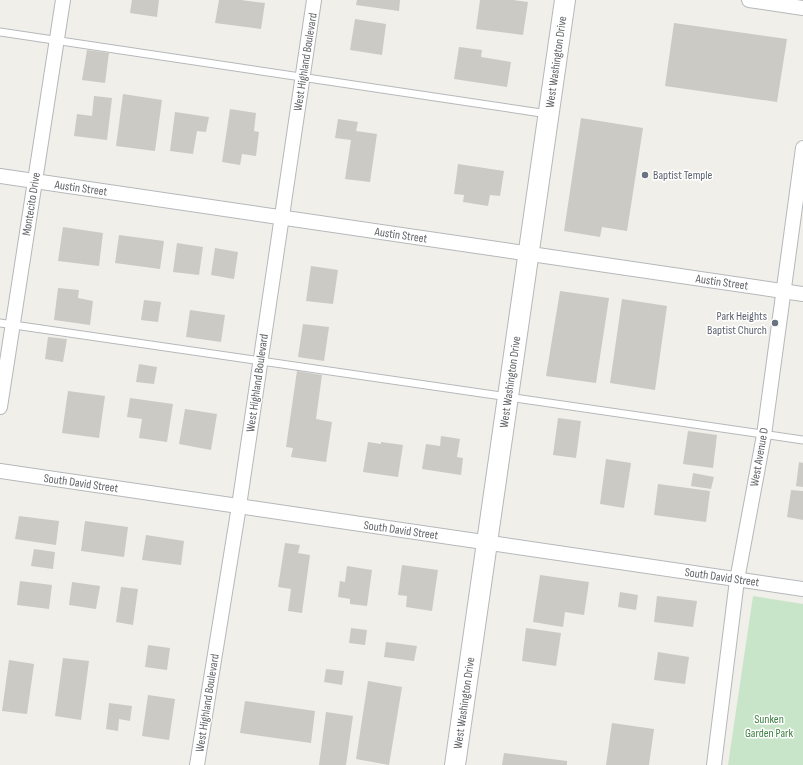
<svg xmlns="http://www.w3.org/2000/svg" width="803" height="765" viewBox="0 0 803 765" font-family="'Sofia Sans Condensed',sans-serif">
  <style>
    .green { fill: #c8e5c9 }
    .building { fill: #cccac5 }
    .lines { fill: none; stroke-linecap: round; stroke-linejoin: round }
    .lane-casing { stroke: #b5b8bb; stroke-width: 9 }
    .street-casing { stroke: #b5b8bb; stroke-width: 16 }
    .secondary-casing { stroke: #b5b7bb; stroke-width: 22 }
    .lane { stroke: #fff; stroke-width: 7 }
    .street { stroke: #fff; stroke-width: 14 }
    .secondary { stroke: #fff; stroke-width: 20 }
    .worship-dot { fill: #6b7280; stroke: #fff; stroke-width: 1.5 }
    .labels { text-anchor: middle; stroke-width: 3; stroke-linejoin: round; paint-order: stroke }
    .street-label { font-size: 12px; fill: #606367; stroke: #fff }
    .worship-label { font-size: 12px; fill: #5b616d; stroke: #fff; text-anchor: start }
    .park-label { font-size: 12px; fill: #3d8043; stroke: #fff }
  </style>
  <rect width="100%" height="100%" fill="#f0efe9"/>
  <path class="green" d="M753 596 803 604V765H728Z"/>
  <g class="building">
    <path d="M132 0H159L157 17 130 13Z"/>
    <path d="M219 0H241L265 3 261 29 215 23Z"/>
    <path d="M357 0H400L399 11 356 5Z"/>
    <path d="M480 0H513L528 2 523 35 476 29Z"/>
    <path d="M355 19 386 24 382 55 350 50Z"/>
    <path d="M674 23 787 39 777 102 665 86Z"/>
    <path d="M459 47 482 50 481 57 511 62 507 87 454 79Z"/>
    <path d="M87 50 109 53 105 83 82 80Z"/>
    <path d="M123 94 162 100 155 151 116 146Z"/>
    <path d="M94 96 112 98 107 140 74 136 77 114 92 116Z"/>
    <path d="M230 109 256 113 254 131 259 132 256 156 242 154 240 165 222 162Z"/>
    <path d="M175 112 209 117 206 132 197 131 193 154 170 151Z"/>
    <path d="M581 118 643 128 627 231 602 227 600 237 564 231Z"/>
    <path d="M338 119 358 122 356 131 377 134 370 182 345 179 351 140 335 138Z"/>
    <path d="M458 164 504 171 500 196 490 195 488 206 463 202 464 195 454 194Z"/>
    <path d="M63 227 103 233 99 266 58 261Z"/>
    <path d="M119 235 164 241 160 269 115 263Z"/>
    <path d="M177 243 203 247 199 275 173 272Z"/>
    <path d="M215 248 238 252 234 279 211 275Z"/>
    <path d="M311 266 338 270 333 304 306 301Z"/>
    <path d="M58 288 79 290 78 298 93 301 90 325 54 320Z"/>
    <path d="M560 291 609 298 596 383 546 376Z"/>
    <path d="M622 299 667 306 655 390 610 383Z"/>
    <path d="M144 300 161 302 158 322 141 320Z"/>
    <path d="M190 310 225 315 221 342 186 337Z"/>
    <path d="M303 324 329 327 324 361 298 357Z"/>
    <path d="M48 337 67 339 63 362 45 359Z"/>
    <path d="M139 364 157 367 154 384 136 382Z"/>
    <path d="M297 371 322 375 316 419 332 422 326 462 291 457 293 448 286 447Z"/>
    <path d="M68 391 105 396 99 438 62 433Z"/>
    <path d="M130 398 173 404 167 442 139 438 142 419 127 417Z"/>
    <path d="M185 409 217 414 211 450 179 444Z"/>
    <path d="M558 418 581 421 576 458 553 455Z"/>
    <path d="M688 431 717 435 713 468 683 464Z"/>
    <path d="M441 436 460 439 457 457 463 458 461 475 422 469 426 444 440 446Z"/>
    <path d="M368 442 381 444V442L403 445 398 477 363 472Z"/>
    <path d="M606 459 631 463 624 508 600 504Z"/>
    <path d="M799 462 803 463V487L796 486Z"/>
    <path d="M693 473 714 477 711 489 691 486Z"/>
    <path d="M658 484 710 491 706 522 654 515Z"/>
    <path d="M791 490 803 491V520L787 517Z"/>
    <path d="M19 516 59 521 56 545 15 539Z"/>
    <path d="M85 521 128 527 124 557 81 551Z"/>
    <path d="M146 535 184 541 181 565 142 560Z"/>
    <path d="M285 543 300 545 298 553 310 555 302 613 288 611 291 589 278 587Z"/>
    <path d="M34 549 55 552 53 569 31 566Z"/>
    <path d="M402 565 438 570 432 611 406 607 407 596 398 595Z"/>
    <path d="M347 566 372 570 367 606 350 604V599L338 597 340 581 345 582Z"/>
    <path d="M540 575 589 582 584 615 565 612 563 627 533 622Z"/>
    <path d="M20 581 52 585 49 609 17 605Z"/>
    <path d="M72 582 100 586 96 609 69 605Z"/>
    <path d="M121 587 138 589 133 625 116 622Z"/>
    <path d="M620 592 638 595 636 610 618 607Z"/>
    <path d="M657 596 697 601 693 627 654 622Z"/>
    <path d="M351 628 367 630 365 645 349 643Z"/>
    <path d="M526 628 561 633 556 666 522 661Z"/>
    <path d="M386 642 417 646 414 661 384 657Z"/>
    <path d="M148 645 170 648 167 670 145 667Z"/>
    <path d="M658 652 689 657 685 684 654 680Z"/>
    <path d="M63 658 89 661 81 720 55 716Z"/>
    <path d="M9 660 34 664 27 714 2 711Z"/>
    <path d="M326 669 344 671 342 685 324 682Z"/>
    <path d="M368 681 402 687 389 765 356 759Z"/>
    <path d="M148 695 175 699 169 740 142 736Z"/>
    <path d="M245 701 315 711 311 743 240 733Z"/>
    <path d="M109 703 132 706 130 721 119 719 118 731 106 729Z"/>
    <path d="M326 712 353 716 346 765H319Z"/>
    <path d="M612 723 654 729 649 765H606Z"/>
    <path d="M504 753 567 761V765H502Z"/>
  </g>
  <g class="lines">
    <g class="lane-casing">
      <g id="lane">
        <path d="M0 32 548 114"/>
        <path d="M0 323 803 440"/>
      </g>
    </g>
    <g class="street-casing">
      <g id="street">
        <path d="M749 0 803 8"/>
        <path d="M0 176 803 294"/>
        <path d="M0 407 63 0"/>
        <path d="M0 471 803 589"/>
        <path d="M197 765 239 506 314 0"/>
        <path d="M714 765 737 580 764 435 803 148"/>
      </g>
    </g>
    <g class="secondary-casing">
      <path id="secondary" d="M455 765 565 0"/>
    </g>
    <use href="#lane" class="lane"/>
    <use href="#street" class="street"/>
    <use href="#secondary" class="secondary"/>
  </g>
  <g class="worship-dot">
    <circle cx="645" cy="175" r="4"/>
    <circle cx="775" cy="323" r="4"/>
  </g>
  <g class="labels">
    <g class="street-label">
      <text transform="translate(305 62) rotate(-81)" y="4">West Highland Boulevard</text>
      <text transform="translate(556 62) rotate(-82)" y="4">West Washington Drive</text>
      <text transform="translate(81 188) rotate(8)" y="4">Austin Street</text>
      <text transform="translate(31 204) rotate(-81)" y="4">Montecito Drive</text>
      <text transform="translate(401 235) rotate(8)" y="4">Austin Street</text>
      <text transform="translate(722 282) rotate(8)" y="4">Austin Street</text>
      <text transform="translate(510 382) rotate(-82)" y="4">West Washington Drive</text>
      <text transform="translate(257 383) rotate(-82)" y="4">West Highland Boulevard</text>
      <text transform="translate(759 457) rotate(-80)" y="4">West Avenue D</text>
      <text transform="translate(81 483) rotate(8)" y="4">South David Street</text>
      <text transform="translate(401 530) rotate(8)" y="4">South David Street</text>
      <text transform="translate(722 577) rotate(8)" y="4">South David Street</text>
      <text transform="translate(207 703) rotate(-81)" y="4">West Highland Boulevard</text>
      <text transform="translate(464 703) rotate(-82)" y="4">West Washington Drive</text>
    </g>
    <g class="worship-label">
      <text x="653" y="179">Baptist Temple</text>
      <text x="767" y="320" text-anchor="end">Park Heights<tspan x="767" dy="14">Baptist Church</tspan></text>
    </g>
    <g class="park-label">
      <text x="769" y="723">Sunken<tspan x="769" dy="14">Garden Park</tspan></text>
    </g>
  </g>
</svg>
